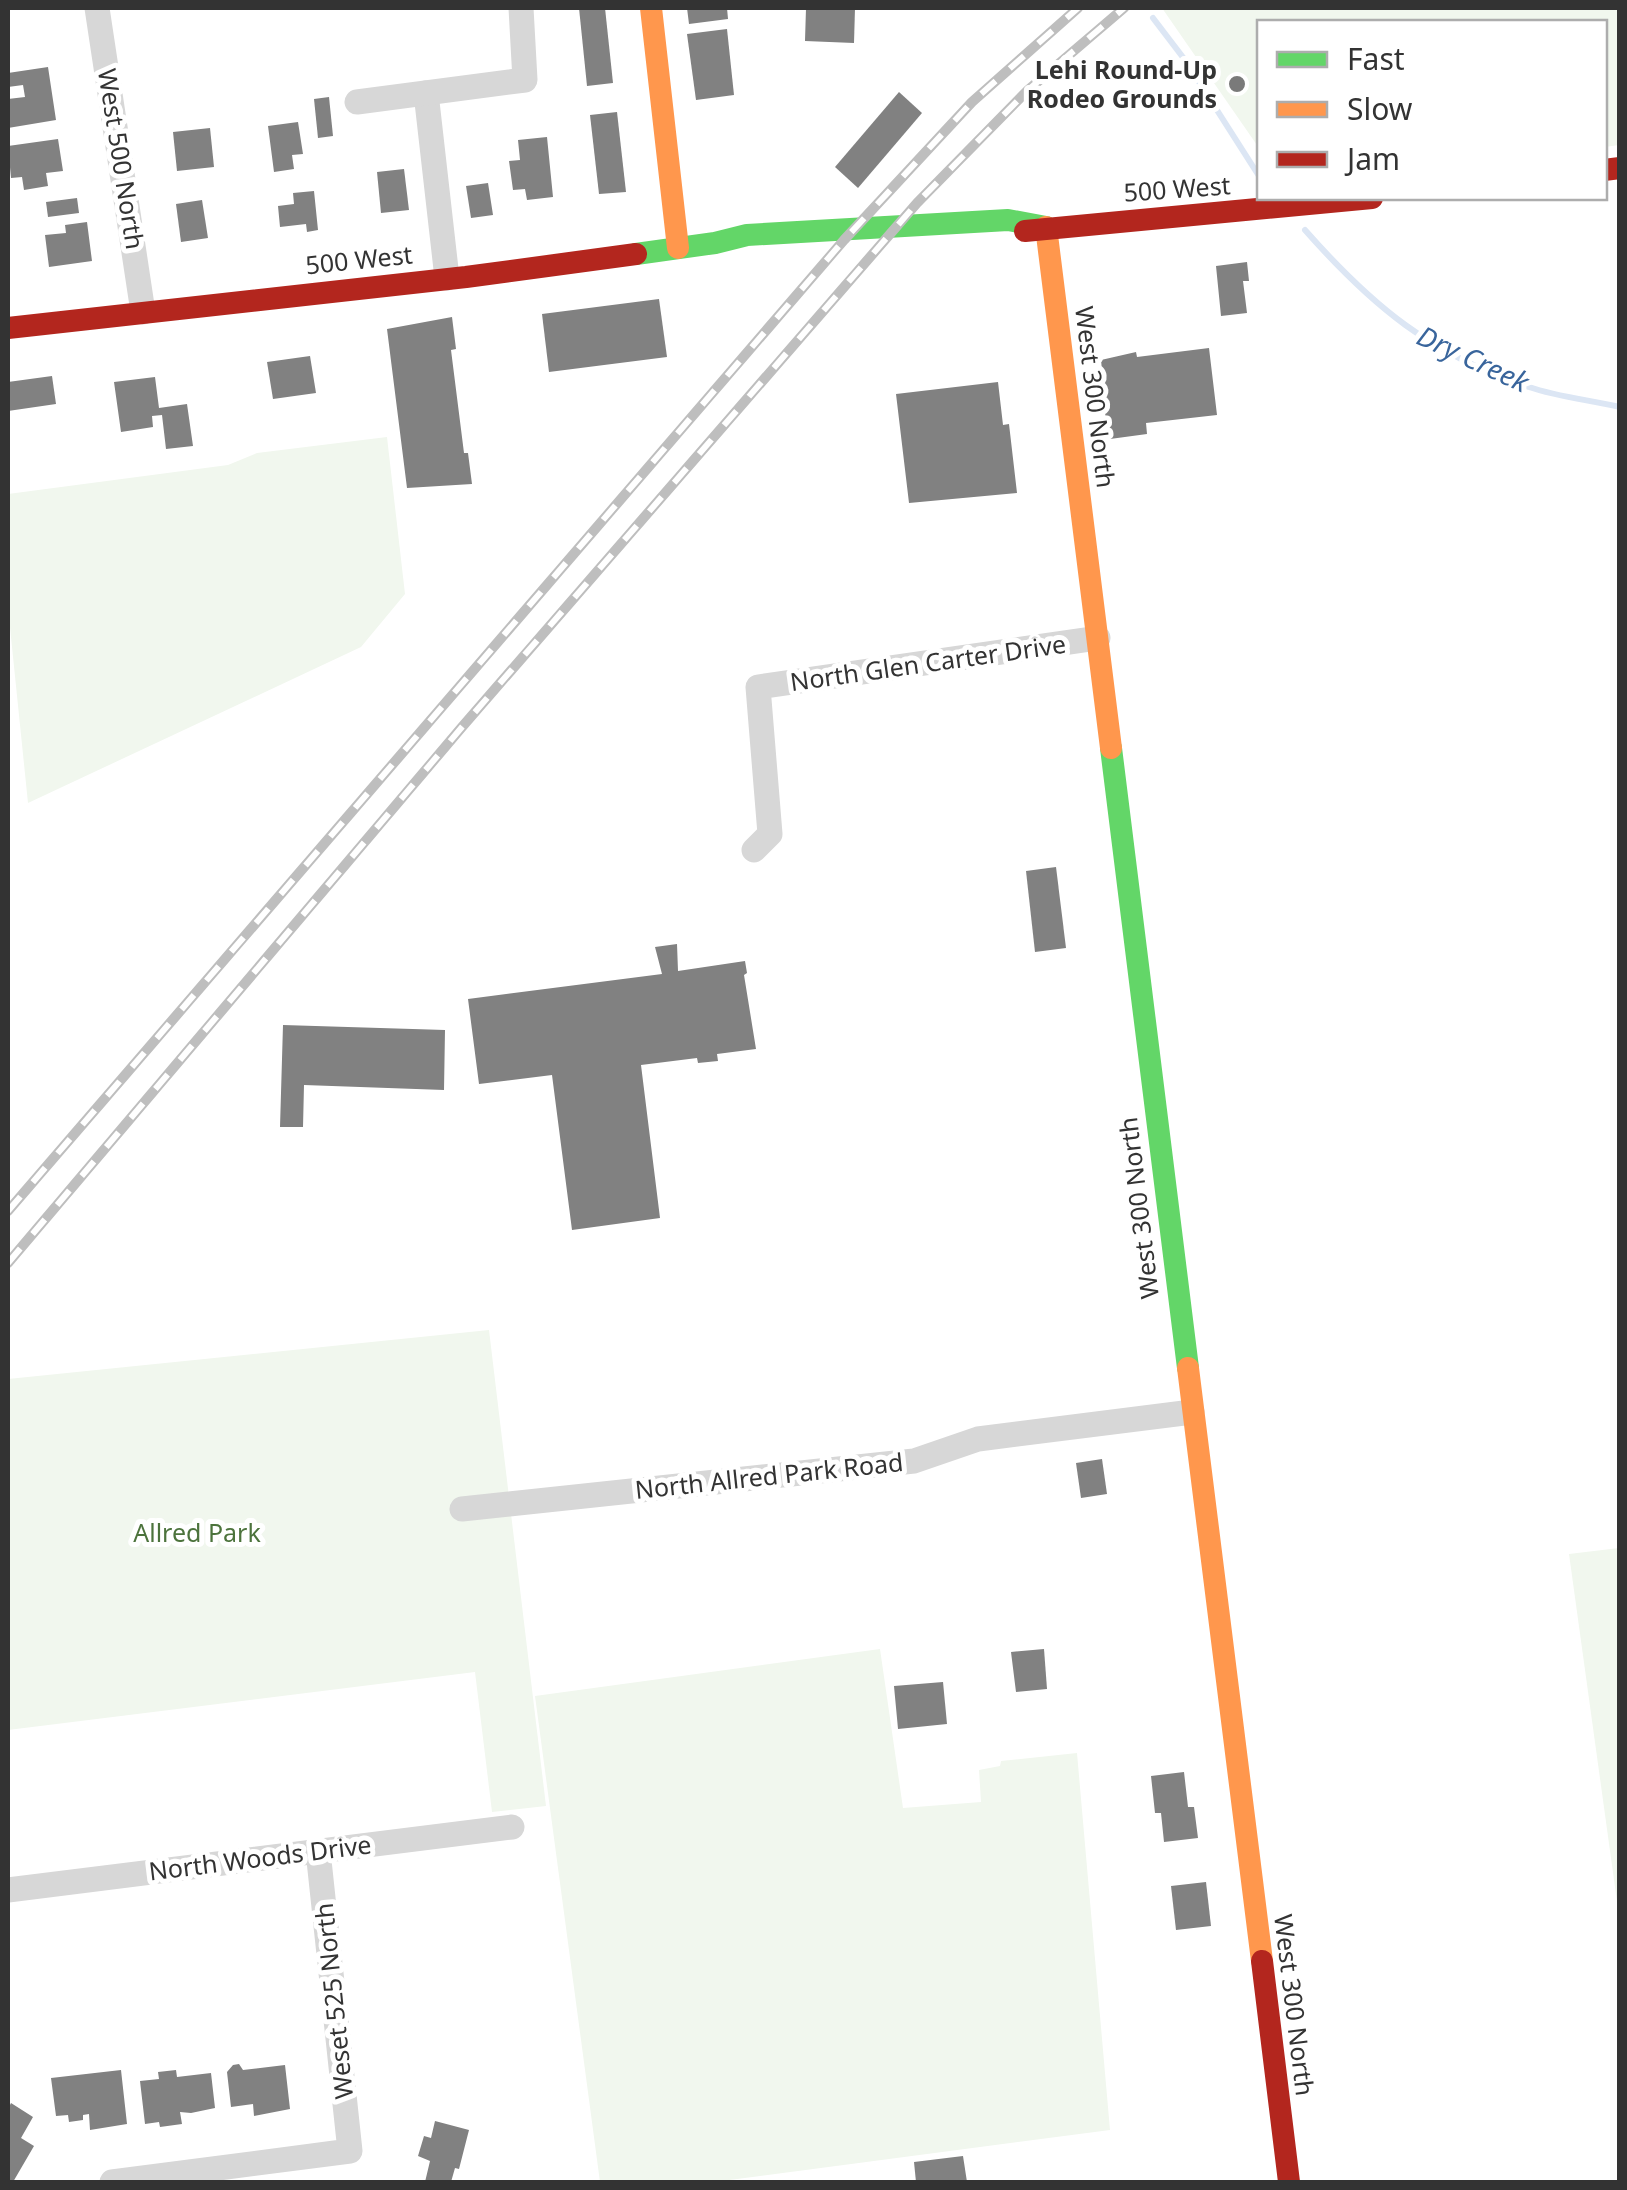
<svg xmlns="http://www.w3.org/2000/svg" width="1627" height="2190" viewBox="0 0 1627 2190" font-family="'Noto Sans',sans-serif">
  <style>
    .green { fill: #f1f7ee }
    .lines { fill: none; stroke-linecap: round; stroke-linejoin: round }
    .stream { stroke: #dce6f4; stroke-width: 6 }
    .building { fill: #818181 }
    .street { stroke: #d7d7d7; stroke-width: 25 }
    .fast { stroke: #63d668; stroke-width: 22 }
    .slow { stroke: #ff974d; stroke-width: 22 }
    .jam { stroke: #b3261e; stroke-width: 22 }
    .rail-casing { stroke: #bebebe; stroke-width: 10 }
    .rail { stroke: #fff; stroke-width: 6; stroke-dasharray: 19; stroke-linecap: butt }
    .poi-dot { fill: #7a7a7a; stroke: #fff; stroke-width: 4 }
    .labels { text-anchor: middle; stroke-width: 10; stroke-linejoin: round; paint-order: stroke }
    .poi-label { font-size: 25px; font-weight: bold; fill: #333; stroke: #fff; text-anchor: end }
    .street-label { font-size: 25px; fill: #333; stroke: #fff }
    .park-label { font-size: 25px; fill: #4c733c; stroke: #fff }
    .water-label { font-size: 28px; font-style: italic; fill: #39659c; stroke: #fff }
  </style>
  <rect width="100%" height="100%" fill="#fff"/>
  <g class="green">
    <path d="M1162 8H1619V145L1605 147 1604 22H1260L1259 148Z"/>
    <path d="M387 437 405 594 361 647 28 803 8 608V494L228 465 257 453Z"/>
    <path d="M489 1330 546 1806 492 1812 475 1672 8 1730V1379Z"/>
    <path d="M1619 1548H1620L1619 1916 1569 1554Z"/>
    <path d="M880 1649 903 1808 981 1802 979 1770 1000 1766 1001 1761 1077 1753 1110 2130 714 2182H600L535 1696Z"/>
  </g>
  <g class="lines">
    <g class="stream">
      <path d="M1153 18 1185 60 1259 176"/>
      <path d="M1305 230C1372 306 1431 355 1529 387 1558 397 1590 400 1620 407"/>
    </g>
  </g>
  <g class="building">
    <path d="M579 8H605L613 83 587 86Z"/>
    <path d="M687 8H727L728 19 689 24Z"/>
    <path d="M806 8H855L854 43 805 41Z"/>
    <path d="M727 29 734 95 696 100 687 34Z"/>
    <path d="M48 67 56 120 8 128V99L25 97 23 85 8 87V73Z"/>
    <path d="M899 92 922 113 858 188 835 167Z"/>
    <path d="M329 97 333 136 318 138 314 99Z"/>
    <path d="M617 112 626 192 599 194 590 115Z"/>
    <path d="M298 122 303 154 292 155 294 169 274 172 268 126Z"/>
    <path d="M210 128 214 167 177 171 173 132Z"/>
    <path d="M547 137 553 197 527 200 525 189 513 190 509 161 520 160 518 140Z"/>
    <path d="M58 139 63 171 46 173 48 186 24 190 22 177 11 178 8 146Z"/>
    <path d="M404 169 409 210 381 213 377 172Z"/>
    <path d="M488 183 493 215 471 218 466 186Z"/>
    <path d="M314 191 318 230 307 232 306 224 280 227 278 206 294 204 293 193Z"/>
    <path d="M77 198 79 213 48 217 46 202Z"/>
    <path d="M202 200 208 238 181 242 176 204Z"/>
    <path d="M87 222 92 261 49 267 45 235 66 233 65 225Z"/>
    <path d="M1247 262 1249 281H1243L1247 313 1221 316 1216 266Z"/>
    <path d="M659 299 667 357 549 372 542 314Z"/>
    <path d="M452 317 456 349 451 350 464 453H468L472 484 407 488 387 329Z"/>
    <path d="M1209 348 1217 415 1146 423 1147 434 1110 439 1099 382 1103 381 1101 360 1136 352 1137 357Z"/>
    <path d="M310 356 316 393 273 399 267 362Z"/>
    <path d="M52 376 56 404 8 411V382Z"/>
    <path d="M155 377 159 408 187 404 193 446 166 449 162 415 152 416 153 427 121 432 114 382Z"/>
    <path d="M998 382 1003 425 1009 424 1017 493 909 503 896 394Z"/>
    <path d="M1056 867 1066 948 1035 952 1026 871Z"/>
    <path d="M677 944 678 971 745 961 747 973 744 975 756 1049 717 1054 718 1061 698 1063 697 1058 641 1065 660 1218 572 1230 552 1075 479 1084 468 999 662 974 655 947Z"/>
    <path d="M283 1025 445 1030 444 1090 304 1085 303 1127H280Z"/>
    <path d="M1102 1459 1107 1494 1081 1498 1076 1463Z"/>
    <path d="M1044 1649 1047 1689 1016 1692 1011 1652Z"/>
    <path d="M943 1682 947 1724 898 1729 894 1686Z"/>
    <path d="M1184 1772 1188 1807H1194L1198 1838 1164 1842 1161 1813H1155L1151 1776Z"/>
    <path d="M1206 1882 1211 1926 1176 1930 1171 1886Z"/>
    <path d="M239 2064 243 2070 285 2065 290 2109 254 2116 253 2104 231 2107 227 2072 233 2065Z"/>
    <path d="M121 2070 127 2124 90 2130 89 2114 83 2115V2120L69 2122 68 2115 56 2116 51 2078Z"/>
    <path d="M176 2070 177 2077 211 2073 215 2108 191 2113 180 2112 182 2124 160 2127 159 2122 145 2124 140 2081 159 2079 158 2072Z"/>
    <path d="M11 2103 33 2117 21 2138 34 2146 13 2182 8 2180V2109Z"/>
    <path d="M435 2121 469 2130 459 2169 455 2168 451 2182H425L430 2161 418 2156 424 2136 431 2138Z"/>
    <path d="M963 2156 967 2182H916L914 2162Z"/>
  </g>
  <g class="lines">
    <g class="street">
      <path d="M97 8 143 312"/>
      <path d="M426 93 447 278"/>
      <path d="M357 102 525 80 521 8"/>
      <path d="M754 850 770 834 758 687 1098 638"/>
      <path d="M462 1509 914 1461 978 1439 1192 1412"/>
      <path d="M8 1890 512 1827"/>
      <path d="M112 2182 350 2151 318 1851"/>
    </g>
    <g class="fast">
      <path d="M636 254 715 243 747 235 1008 220 1046 227"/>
      <path d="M1111 748 1188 1368"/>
    </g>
    <g class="slow">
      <path d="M651 8 678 248"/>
      <path d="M1046 227 1111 748"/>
      <path d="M1188 1368 1262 1961"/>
    </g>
    <g class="jam">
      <path d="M1604 170 1620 168"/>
      <path d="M1025 231 1372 198"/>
      <path d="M8 328 466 277 636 254"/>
      <path d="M1262 1961 1289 2182"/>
    </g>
    <g class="rail-casing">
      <g id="rail">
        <path d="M8 1211 844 240 972 102 1078 8"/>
        <path d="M8 1263 462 727 917 203 1028 90 1124 8"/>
      </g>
    </g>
    <use href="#rail" class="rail"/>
  </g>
  <circle class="poi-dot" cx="1237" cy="84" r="10"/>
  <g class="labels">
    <g class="poi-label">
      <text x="1217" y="79">Lehi Round-Up<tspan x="1217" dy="29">Rodeo Grounds</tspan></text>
    </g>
    <g class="street-label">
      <text transform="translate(121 159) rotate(81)" y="9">West 500 North</text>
      <text transform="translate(1177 189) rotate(-4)" y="9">500 West</text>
      <text transform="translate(359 260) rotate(-6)" y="9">500 West</text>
      <text transform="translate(1095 397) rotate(83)" y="9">West 300 North</text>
      <text transform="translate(928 663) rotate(-8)" y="9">North Glen Carter Drive</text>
      <text transform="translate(1139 1208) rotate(-97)" y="9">West 300 North</text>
      <text transform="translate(769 1476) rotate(-6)" y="9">North Allred Park Road</text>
      <text transform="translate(260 1858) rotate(-7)" y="9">North Woods Drive</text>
      <text transform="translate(334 2001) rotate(-96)" y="9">Weset 525 North</text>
      <text transform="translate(1294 2005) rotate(83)" y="9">West 300 North</text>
    </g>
    <g class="park-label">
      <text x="197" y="1542">Allred Park</text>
    </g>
    <g class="water-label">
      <text transform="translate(1473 359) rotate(25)" y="10">Dry Creek</text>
    </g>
  </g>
  <rect width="1627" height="2190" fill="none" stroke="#333333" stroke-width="20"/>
  <rect x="1257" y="20" width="350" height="180" fill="#ffffff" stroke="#adadad" stroke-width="2.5"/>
  <rect x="1277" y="52" width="50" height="15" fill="#63d668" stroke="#adadad" stroke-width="2.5"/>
  <text x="1347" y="70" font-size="30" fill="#333333">Fast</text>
  <rect x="1277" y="102" width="50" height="15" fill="#ff974d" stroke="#adadad" stroke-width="2.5"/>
  <text x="1347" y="120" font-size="30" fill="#333333">Slow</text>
  <rect x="1277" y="152" width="50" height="15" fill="#b3261e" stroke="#adadad" stroke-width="2.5"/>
  <text x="1347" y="170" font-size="30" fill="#333333">Jam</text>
</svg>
